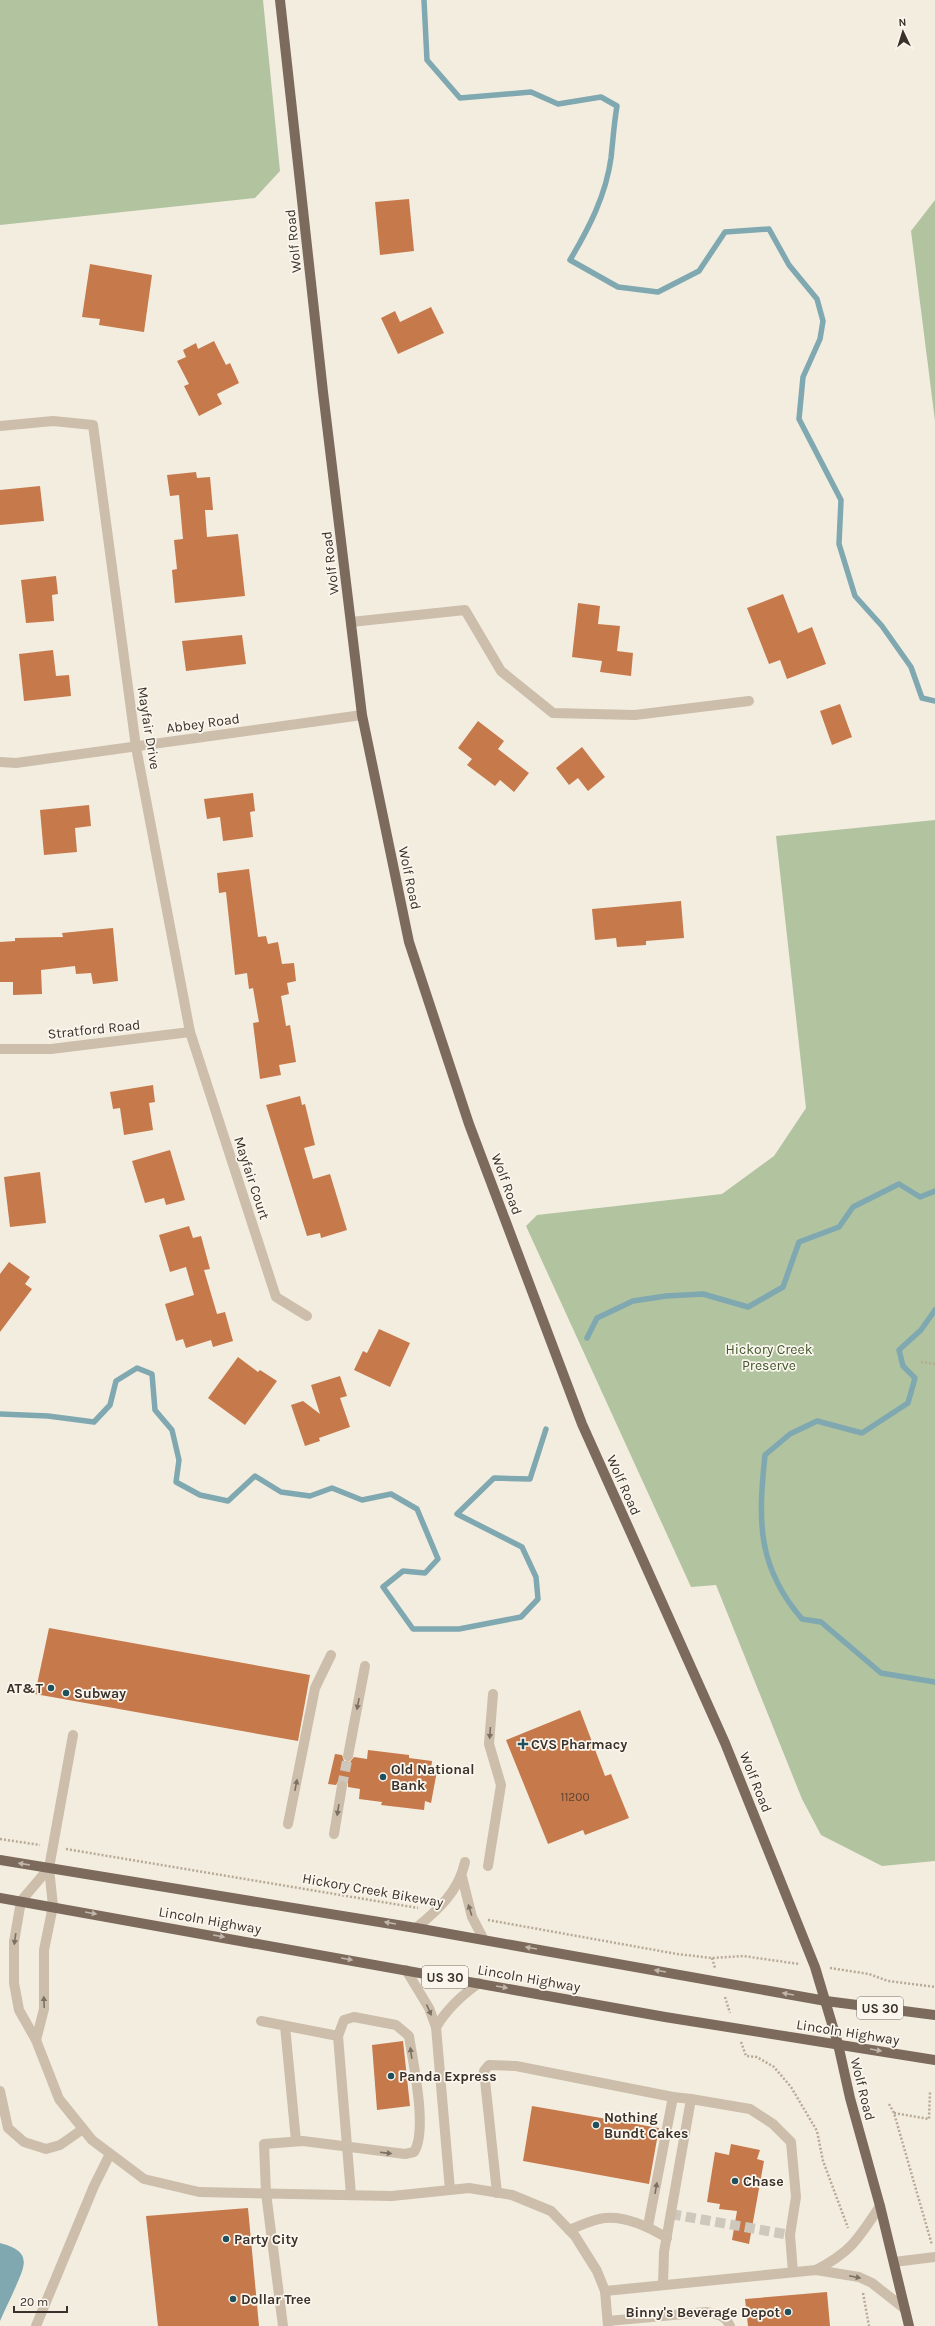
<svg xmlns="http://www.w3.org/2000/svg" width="935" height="2326" viewBox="0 0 935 2326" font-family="Karla,sans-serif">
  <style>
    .green { fill: #b2c39f }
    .water { fill: #7fa8b1 }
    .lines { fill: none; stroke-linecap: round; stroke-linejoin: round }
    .stream { stroke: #7fa8b1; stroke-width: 5.5 }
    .building { fill: #c6794b }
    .minor-tunnel { stroke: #cec7bc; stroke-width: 10; stroke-dasharray: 10 5; stroke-linecap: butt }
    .path { stroke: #b8a995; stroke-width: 2.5; stroke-dasharray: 2 2; stroke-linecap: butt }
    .minor { stroke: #ccbeab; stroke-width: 10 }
    .major { stroke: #7c6a5c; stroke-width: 10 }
    .oneway { fill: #7c7064 }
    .oneway2 { fill: #c1b7ac }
    .poi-dot { fill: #1f505c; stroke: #faf6ed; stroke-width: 1.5 }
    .labels { text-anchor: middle; stroke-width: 3.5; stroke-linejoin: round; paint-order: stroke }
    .number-label { font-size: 12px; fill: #5d4332 }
    .shield { fill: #faf6ed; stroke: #746c64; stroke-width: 1 }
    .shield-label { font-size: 13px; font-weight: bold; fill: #3a312a }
    .street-label { font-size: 14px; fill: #3a312a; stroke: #faf6ed }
    .park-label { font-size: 14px; fill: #43582e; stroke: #faf6ed }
    .poi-label { font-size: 14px; font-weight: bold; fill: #3a312a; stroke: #faf6ed; text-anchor: start }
  </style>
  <rect width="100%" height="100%" fill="#f3ede0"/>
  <g class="green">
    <path d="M0 0H263L280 171 255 198 0 225Z"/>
    <path d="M935 200V421L911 231Z"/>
    <path d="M935 820V1861L882 1866 821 1835 802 1799 716 1585 691 1587 526 1226 537 1215 722 1194 774 1156 806 1108 776 836Z"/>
  </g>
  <path class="water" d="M0 2243C30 2251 27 2262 16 2286 11 2298 5 2309 0 2321Z"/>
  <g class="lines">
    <g class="stream">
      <path d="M424 0 427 60 460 98 531 92 558 104 601 97 617 106C614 123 613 140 611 158 606 195 589 228 570 260L618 287 658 292 699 271 725 232 769 229 789 265 817 299 823 321 820 339 803 377 799 419 841 500 839 544 855 596 882 626 911 667 922 698 935 701"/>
      <path d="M935 1310 921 1330 899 1350 903 1366 915 1378 908 1403 862 1433 817 1421 790 1434 765 1455C758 1521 757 1567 802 1619L821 1622 881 1673 935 1682"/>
      <path d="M587 1338 597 1318 633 1301 666 1296 703 1294 748 1307 783 1287 799 1242 839 1227 853 1207 899 1184 920 1197 935 1191"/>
      <path d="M0 1414 48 1416 94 1422 110 1405 116 1381 137 1368 152 1374 155 1410 172 1430 179 1460 176 1482 200 1495 228 1501 255 1476 281 1492 310 1496 332 1488 362 1500 391 1494 417 1509 438 1559 425 1573 403 1571 383 1587 413 1629H459L521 1617 538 1599 536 1577 522 1547 457 1514 494 1478 530 1479 546 1429"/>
    </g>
  </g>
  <g class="building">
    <path d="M409 199 414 251 380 255 375 202Z"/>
    <path d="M90 264 152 275 144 332 99 325 100 319 82 317Z"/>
    <path d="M431 307 444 333 398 354 381 318 395 311 400 322Z"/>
    <path d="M214 341 226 365 230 363 239 383 217 394 222 404 199 416 184 386 189 384 177 361 186 357 183 350 196 343 198 349Z"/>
    <path d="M196 472 197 478 210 477 213 510H205L207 537 238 534 245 596 175 603 172 570 177 569 174 540 183 539 179 495 170 496 167 475Z"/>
    <path d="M40 486 44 521 0 525V490Z"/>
    <path d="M56 576 58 594 52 595 54 621 26 623 21 580Z"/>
    <path d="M783 594 798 633 812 627 826 664 787 679 780 660 769 664 747 608Z"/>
    <path d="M578 603 600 606 598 624 620 626 617 651 633 653 631 676 600 672 602 661 572 657Z"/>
    <path d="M242 635 246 664 186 671 182 641Z"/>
    <path d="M53 650 56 676 69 675 71 696 24 701 19 654Z"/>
    <path d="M840 704 852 737 832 745 820 711Z"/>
    <path d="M478 721 504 741 498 749 529 773 514 792 500 780 495 786 467 765 472 759 458 748Z"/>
    <path d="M582 747 605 777 588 791 578 778 569 785 556 768Z"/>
    <path d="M253 793 255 811 250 812 253 837 223 841 220 817 207 819 204 799Z"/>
    <path d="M89 805 91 826 75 828 77 852 44 855 40 810Z"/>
    <path d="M249 869 258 937 266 936 268 944 278 942 282 964 294 963 296 981 287 983 289 994 281 996 286 1026 290 1025 296 1062 279 1065 281 1075 260 1079 253 1023 259 1022 253 988 249 989 247 973 235 975 226 892 219 893 217 873Z"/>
    <path d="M681 901 684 938 646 941V945L617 947 616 938 595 940 592 909Z"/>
    <path d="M113 928 118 981 93 984 91 973 76 974 75 966 41 970 42 994 13 995V982H0V942L15 941V938L63 937 62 933Z"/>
    <path d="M153 1085 155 1102 149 1103 153 1130 124 1135 120 1108 113 1109 110 1092Z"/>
    <path d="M300 1096 302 1105 305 1104 315 1145 304 1148 313 1179 330 1174 347 1230 321 1238 320 1233 307 1236 266 1105Z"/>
    <path d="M170 1150 185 1200 166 1205 164 1198 145 1203 132 1161Z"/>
    <path d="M40 1172 46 1223 10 1227 4 1177Z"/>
    <path d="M189 1226 193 1238 201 1236 210 1269 204 1270 217 1314 225 1312 233 1341 213 1347 211 1340 186 1348 183 1339 176 1341 165 1304 194 1295 186 1267 170 1272 159 1235Z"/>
    <path d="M9 1262 30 1277 25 1284 32 1289 0 1332V1274Z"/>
    <path d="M379 1329 410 1343 390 1387 354 1370 363 1351 367 1353Z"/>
    <path d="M238 1357 258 1372 260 1370 277 1381 245 1425 208 1398Z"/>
    <path d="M340 1376 347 1396 340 1398 350 1427 319 1438 320 1441 305 1446 291 1405 303 1401 320 1414 311 1385Z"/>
    <path d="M49 1628 310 1675 298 1741 35 1694Z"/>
    <path d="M580 1710 605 1776 611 1774 629 1818 585 1835 583 1830 548 1844 506 1740Z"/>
    <path d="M368 1750 409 1755V1758L432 1761 431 1770 437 1771 431 1803 425 1801 424 1810 381 1805 382 1802 359 1799 360 1789 348 1787V1783L343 1780H339L336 1785 328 1784 335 1754 342 1755 344 1761 350 1762 354 1757 367 1759Z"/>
    <path d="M403 2041 410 2106 377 2110 372 2045Z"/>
    <path d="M532 2106 659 2128 649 2184 523 2161Z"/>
    <path d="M731 2144 760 2150 757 2159 764 2161 749 2244 732 2240 737 2211 719 2209 720 2204 707 2202 715 2152 729 2155Z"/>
    <path d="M248 2208 259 2326H158L146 2216Z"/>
    <path d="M827 2292 830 2326H748L745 2299Z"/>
  </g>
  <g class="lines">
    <g class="minor-tunnel">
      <path d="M342 1786 348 1756"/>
      <path d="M671 2214 790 2235"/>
    </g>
    <g class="path">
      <path d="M921 1362 935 1364"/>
      <path d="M0 1839 40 1845"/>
      <path d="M66 1849 418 1908"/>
      <path d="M488 1920 677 1954 712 1958 743 1956 799 1964"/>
      <path d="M712 1958 715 1968"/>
      <path d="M830 1968 869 1974 888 1981 935 1987"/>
      <path d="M725 1997 730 2013"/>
      <path d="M741 2042 746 2056 757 2057 774 2067 791 2087 817 2131 823 2161 848 2228"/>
      <path d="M889 2104 894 2113 932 2245"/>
      <path d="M894 2113 929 2119 930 2092"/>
      <path d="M863 2293 869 2326"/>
    </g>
    <g class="minor">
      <path d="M0 426 53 421 93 425 136 747 190 1032 276 1297 307 1316"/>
      <path d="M351 622 465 610 501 671 553 713 635 715 749 701"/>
      <path d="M0 762 16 763 362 715"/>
      <path d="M0 1049H51L190 1032"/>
      <path d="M348 1756 365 1666"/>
      <path d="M288 1824 315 1688 331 1655"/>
      <path d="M334 1834 342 1786"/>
      <path d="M488 1866 501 1785 489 1744 493 1694"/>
      <path d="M49 1868 21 1901 14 1942V1983L19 2010 36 2040 59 2099 92 2140 144 2179 199 2192 392 2196 469 2188 512 2195 551 2211 575 2236 597 2271 605 2291 608 2326"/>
      <path d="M462 1877 472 1917 484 1940"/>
      <path d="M416 1928C438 1910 459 1891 465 1862"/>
      <path d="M406 1970 429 2008 436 2027 450 2190"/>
      <path d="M261 2021 338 2036 351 2195"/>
      <path d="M285 2026 296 2141"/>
      <path d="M436 2027C448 2008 461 1996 479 1983"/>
      <path d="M36 2040 44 2009V1950L53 1906 49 1868 73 1735"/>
      <path d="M0 2091 8 2128 24 2142 46 2149 60 2145 83 2129"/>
      <path d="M497 2193 484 2071 489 2065 516 2066 673 2097 691 2099"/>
      <path d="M648 2226 673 2097"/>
      <path d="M569 2230C580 2226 593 2219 605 2218 627 2216 649 2227 667 2238"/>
      <path d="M894 2262 935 2257"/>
      <path d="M816 2270C852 2251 858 2239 880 2206"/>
      <path d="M663 2285 664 2252 691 2099 750 2109 773 2124 791 2142 796 2197 790 2235 793 2272"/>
      <path d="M605 2291 816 2270 859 2277 872 2283 905 2309"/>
      <path d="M608 2321 706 2312C717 2314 725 2315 730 2326"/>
      <path d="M36 2326 94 2186 110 2154"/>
      <path d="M283 2326 266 2193 264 2144 303 2141 405 2154 414 2152C428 2131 413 2063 409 2036L396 2025 354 2017 344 2020 338 2036"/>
    </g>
    <g class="major">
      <path d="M280 0 323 392 362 715 409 942 469 1124 582 1424 725 1743 815 1967 838 2044 850 2098 880 2206 909 2326"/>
      <path d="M0 1860 416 1928 826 2001 935 2015"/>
      <path d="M0 1898 665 2017 935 2060"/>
    </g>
  </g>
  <defs><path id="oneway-solid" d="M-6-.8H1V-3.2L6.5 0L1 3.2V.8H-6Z"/></defs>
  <g class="oneway">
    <use href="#oneway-solid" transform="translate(358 1704) rotate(101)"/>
    <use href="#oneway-solid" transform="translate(490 1733) rotate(94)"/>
    <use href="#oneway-solid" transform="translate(296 1785) rotate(-79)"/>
    <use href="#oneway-solid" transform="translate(338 1810) rotate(99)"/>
    <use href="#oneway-solid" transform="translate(470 1910) rotate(-107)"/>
    <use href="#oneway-solid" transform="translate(15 1939) rotate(98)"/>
    <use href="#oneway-solid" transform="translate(44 2002) rotate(-92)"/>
    <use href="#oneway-solid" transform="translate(429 2010) rotate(66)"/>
    <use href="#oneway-solid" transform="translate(411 2053) rotate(-98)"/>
    <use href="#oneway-solid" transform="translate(386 2153) rotate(7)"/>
    <use href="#oneway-solid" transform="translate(656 2188) rotate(-80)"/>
    <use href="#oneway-solid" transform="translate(855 2277) rotate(12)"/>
  </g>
  <g class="oneway2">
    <use href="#oneway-solid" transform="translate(24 1864) rotate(-171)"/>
    <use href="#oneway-solid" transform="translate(91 1913) rotate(10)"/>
    <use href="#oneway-solid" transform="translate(390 1923) rotate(-170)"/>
    <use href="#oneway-solid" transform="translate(219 1936) rotate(10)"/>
    <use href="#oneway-solid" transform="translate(531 1948) rotate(-170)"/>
    <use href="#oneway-solid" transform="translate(347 1959) rotate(10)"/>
    <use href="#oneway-solid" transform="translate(660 1971) rotate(-170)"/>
    <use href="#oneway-solid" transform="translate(502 1987) rotate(10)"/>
    <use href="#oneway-solid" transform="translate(788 1994) rotate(-170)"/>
    <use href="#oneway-solid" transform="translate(876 2050) rotate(10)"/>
  </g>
  <g class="poi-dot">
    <circle cx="51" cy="1688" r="4"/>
    <circle cx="66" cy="1693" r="4"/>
    <path d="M521 1738h4v4h4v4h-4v4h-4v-4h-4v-4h4z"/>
    <circle cx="383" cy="1777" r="4"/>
    <circle cx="391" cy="2076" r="4"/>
    <circle cx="596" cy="2125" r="4"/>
    <circle cx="735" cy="2181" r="4"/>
    <circle cx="226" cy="2239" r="4"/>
    <circle cx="233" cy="2299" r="4"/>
    <circle cx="788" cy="2312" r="4"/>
  </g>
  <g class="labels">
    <g class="number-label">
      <text x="575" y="1801">11200</text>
    </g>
    <g class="shield">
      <rect x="422" y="1966" width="46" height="22" rx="3"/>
      <rect x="857" y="1997" width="46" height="22" rx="3"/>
    </g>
    <g class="shield-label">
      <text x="445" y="1982">US 30</text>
      <text x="880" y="2013">US 30</text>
    </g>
    <g class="street-label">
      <text transform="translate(293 241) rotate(-96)" y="5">Wolf Road</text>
      <text transform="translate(330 563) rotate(-97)" y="5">Wolf Road</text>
      <text transform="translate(203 723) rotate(-8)" y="5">Abbey Road</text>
      <text transform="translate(149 728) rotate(81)" y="5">Mayfair Drive</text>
      <text transform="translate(410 878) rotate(78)" y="5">Wolf Road</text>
      <text transform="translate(94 1029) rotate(-6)" y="5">Stratford Road</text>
      <text transform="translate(252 1178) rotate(72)" y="5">Mayfair Court</text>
      <text transform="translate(507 1184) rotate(70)" y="5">Wolf Road</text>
      <text transform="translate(624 1485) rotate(66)" y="5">Wolf Road</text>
      <text transform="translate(756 1782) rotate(68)" y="5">Wolf Road</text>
      <text transform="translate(373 1890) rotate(10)" y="5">Hickory Creek Bikeway</text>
      <text transform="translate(210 1920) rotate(10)" y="5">Lincoln Highway</text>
      <text transform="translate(529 1978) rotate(10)" y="5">Lincoln Highway</text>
      <text transform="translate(848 2032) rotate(9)" y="5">Lincoln Highway</text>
      <text transform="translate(863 2089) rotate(76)" y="5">Wolf Road</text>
    </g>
    <g class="park-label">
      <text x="769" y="1354">Hickory Creek<tspan x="769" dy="16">Preserve</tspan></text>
    </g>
    <g class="poi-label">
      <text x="43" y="1693" text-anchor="end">AT&amp;T</text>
      <text x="74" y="1698">Subway</text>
      <text x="531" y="1749">CVS Pharmacy</text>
      <text x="391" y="1774">Old National<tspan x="391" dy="16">Bank</tspan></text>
      <text x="399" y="2081">Panda Express</text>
      <text x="604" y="2122">Nothing<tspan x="604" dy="16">Bundt Cakes</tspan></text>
      <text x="743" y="2186">Chase</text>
      <text x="234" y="2244">Party City</text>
      <text x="241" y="2304">Dollar Tree</text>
      <text x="780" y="2317" text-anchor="end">Binny's Beverage Depot</text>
    </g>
  </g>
  <g transform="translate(903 32) rotate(356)" stroke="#faf6ed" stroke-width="3" paint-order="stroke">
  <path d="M0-3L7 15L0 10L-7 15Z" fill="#3a312a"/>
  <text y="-6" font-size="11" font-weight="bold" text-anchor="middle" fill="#3a312a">N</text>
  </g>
  <path d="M14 2306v6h53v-6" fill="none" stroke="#3a312a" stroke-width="2"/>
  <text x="20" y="2306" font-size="12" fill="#3a312a" stroke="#faf6ed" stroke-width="3" paint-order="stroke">20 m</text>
</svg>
